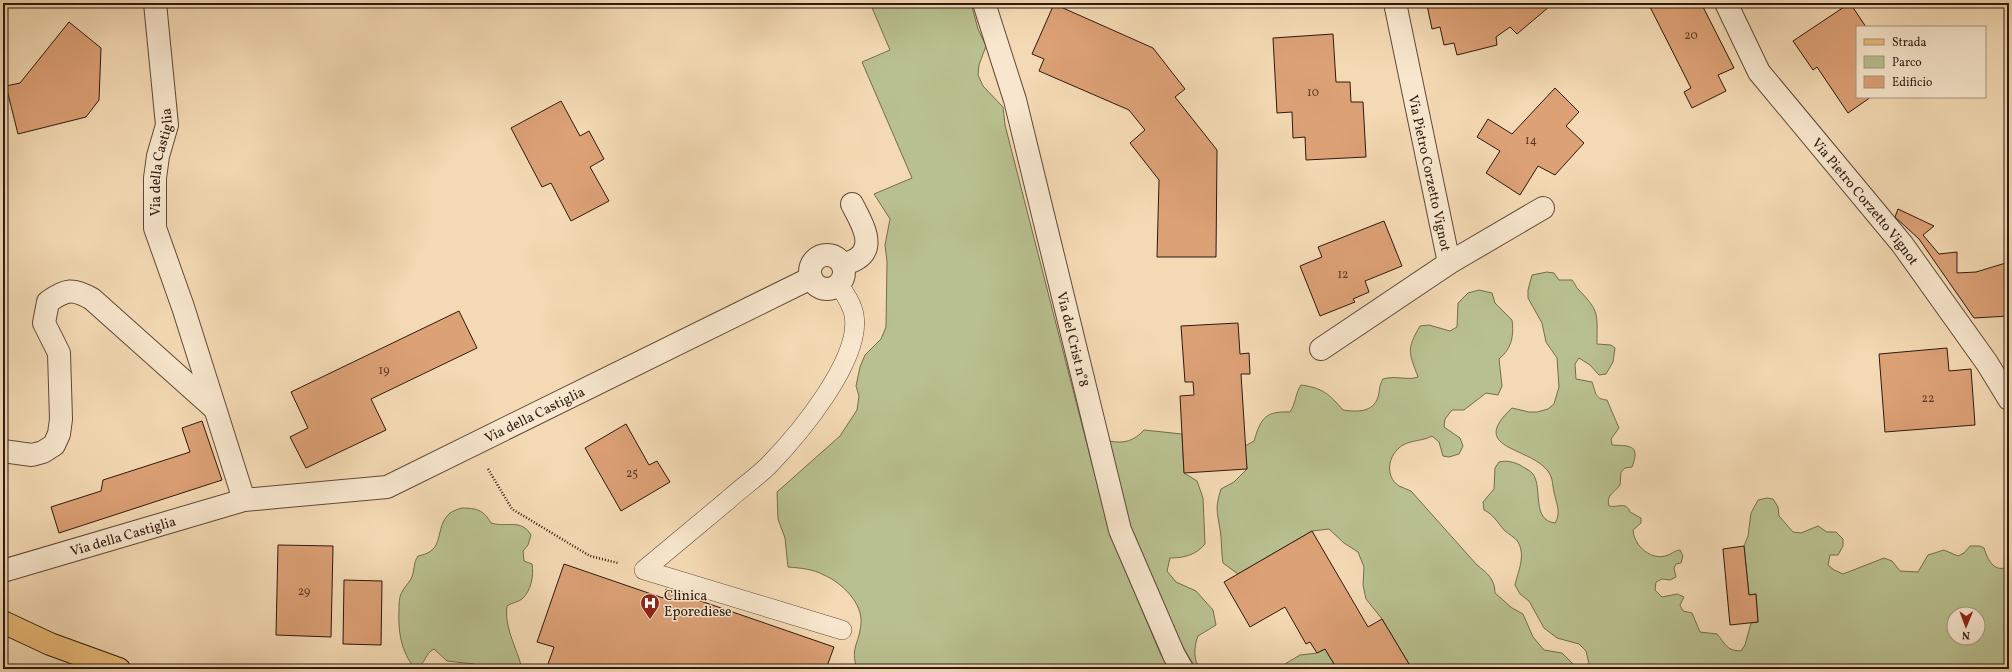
<svg xmlns="http://www.w3.org/2000/svg" width="2012" height="672" viewBox="0 0 2012 672" font-family="Vollkorn,serif">
  <style>
    .green { fill: #b9c08f; stroke: #746c4f; fill-rule: evenodd }
    .building { fill: #dda176; stroke: #2e190f }
    .lines { fill: none; stroke-linecap: round; stroke-linejoin: round }
    .service-casing { stroke: #604938; stroke-width: 20 }
    .minor-casing { stroke: #604938; stroke-width: 24 }
    .primary-casing { stroke: #2e190f; stroke-width: 24 }
    .path { stroke: #2e190f; stroke-width: 2.5; stroke-dasharray: 1 2; stroke-linecap: butt }
    .service { stroke: #f8e7ce; stroke-width: 19 }
    .minor { stroke: #f8e7ce; stroke-width: 22 }
    .primary { stroke: #eabd7a; stroke-width: 22 }
    .labels { text-anchor: middle; stroke-width: 3; stroke-linejoin: round; paint-order: stroke }
    .number-label { font-size: 12px; fill: #5a3b29 }
    .street-label { font-size: 14px; fill: #2e190f; stroke: #f8e7ce }
    .poi-label { font-size: 14px; fill: #2e190f; stroke: #f8e7ce; text-anchor: start }
  </style>
  <rect width="100%" height="100%" fill="#f4dab4"/>
  <filter id="stains"><feTurbulence type="fractalNoise" baseFrequency=".005" numOctaves="4"/><feColorMatrix values="0 0 0 0 .2 0 0 0 0 .09 0 0 0 0 .02 0 0 0 .5 -.17"/></filter>
  <radialGradient id="worn" r=".72"><stop offset=".6" stop-color="#630" stop-opacity="0"/><stop offset="1" stop-color="#630" stop-opacity=".3"/></radialGradient>
  <g class="green">
    <path d="M870 3H971L978 29 986 46 979 65 978 75 983 86 1003 107 1005 125 1110 534 1161 655 1170 669H857C850 647 859 645 861 624 863 603 842 583 824 575 813 569 800 568 788 567L785 538 778 519 777 492 840 436 857 410 859 396 856 386 860 367 865 355 881 339 886 327 887 262 885 245 890 219 874 194 912 178 862 62 890 50Z"/>
    <path d="M1547 272 1554 273 1559 280H1572C1575 283 1576 288 1579 290 1600 312 1597 314 1597 344L1611 345 1615 348 1613 362 1606 374 1599 375 1590 365 1579 358 1575 364 1576 379 1592 382C1596 392 1594 399 1607 400L1619 428 1611 439 1612 445C1629 446 1641 444 1632 467L1625 468 1621 472 1620 485C1613 494 1606 495 1609 506 1618 508 1626 501 1630 512L1641 518V523L1633 530C1634 546 1652 562 1668 555 1673 553 1674 551 1680 550L1683 556 1681 563 1676 564 1674 568 1676 577 1670 580 1662 579 1656 582 1655 590 1662 597 1677 594 1684 597 1680 605 1683 611 1692 613 1700 632 1717 634C1725 643 1726 651 1741 651L1745 645 1751 623 1758 622 1756 594 1749 595 1744 546 1748 536 1751 513 1758 500 1767 498 1773 499 1778 507 1779 516 1793 532 1801 533 1818 526 1827 532H1836L1843 539V546L1838 555H1830L1828 565 1834 570 1843 574 1884 558 1892 561 1900 571 1918 572 1928 555 1944 550 1958 556 1964 553 1970 546H1980L1984 548C1988 561 1995 574 2009 566V669H1586L1589 664 1586 651 1579 644 1557 638 1544 628 1529 601 1520 594 1515 585C1518 571 1526 556 1518 542 1515 537 1508 534 1504 530 1497 522 1494 515 1484 510L1483 502 1494 489 1495 468 1499 462C1507 460 1513 462 1520 465 1524 468 1530 470 1533 474 1543 488 1531 520 1555 523 1561 514 1557 505 1555 496 1552 487 1554 478 1547 470 1527 446 1468 449 1512 408L1529 412H1537L1548 409 1554 404 1559 387 1557 358 1546 342 1542 323 1528 298V290L1532 275ZM1954 614H1978V638H1954Z"/>
    <path d="M1479 290 1492 293 1495 303 1512 320C1514 336 1512 348 1499 359L1502 386 1498 395 1486 393 1464 410H1452L1445 419 1444 427 1460 438 1463 446 1459 454 1449 457 1443 456 1439 442 1432 436C1423 441 1412 440 1403 445 1388 454 1384 476 1399 486 1403 488 1407 489 1411 491L1477 565C1487 573 1495 579 1495 593L1512 608 1523 614 1533 637 1544 650 1562 653 1576 667 1581 669H1412L1382 619 1366 599 1363 585 1364 567 1358 552 1344 543 1329 529 1312 531 1238 574 1223 563C1221 552 1222 540 1220 529 1217 511 1215 508 1221 489L1234 482 1247 469 1245 446 1254 441C1261 418 1265 411 1290 412 1296 403 1295 394 1301 385 1323 388 1329 394 1343 410 1356 412 1373 413 1378 397 1380 390 1379 385 1383 379 1397 375 1407 381 1418 377 1409 352 1406 350 1420 326L1429 325 1450 331 1457 327 1458 303 1468 293Z"/>
    <path d="M1144 430 1182 434 1184 473 1197 481 1203 498 1205 544C1196 555 1184 558 1170 558L1167 571 1176 582 1196 591 1213 610 1216 625 1198 636C1194 646 1193 660 1200 669H1196L1176 635 1129 527 1109 441C1124 444 1134 441 1144 430Z"/>
    <path d="M462 508C476 508 484 510 491 523 507 528 521 518 531 535L528 545 523 551 524 561 532 564C534 576 531 591 522 599 518 602 511 603 507 606 504 628 517 648 522 669H485L474 664 447 661 434 649C424 654 427 663 415 669 401 651 398 632 399 610 399 604 399 597 402 592 404 587 409 583 411 579 415 571 413 563 418 556 447 551 433 528 450 513 453 511 458 509 462 508Z"/>
    <path d="M1325 649 1337 669H1285V664L1300 655 1317 653Z"/>
  </g>
  <g class="building">
    <path d="M1435 3H1547L1550 6 1517 34 1510 27 1496 37 1497 45 1457 55 1454 43 1444 45 1440 27 1432 29 1427 5Z"/>
    <path d="M1648 3H1701L1734 68 1718 75 1726 91 1692 108 1684 92 1691 88Z"/>
    <path d="M1850 3 1866 27H1857V97H1871L1848 113 1817 67 1813 70 1793 41Z"/>
    <path d="M1054 4 1153 48 1185 89 1175 97 1217 150 1216 257H1157L1159 180 1130 143 1145 130 1129 110 1039 71 1044 59 1032 54Z"/>
    <path d="M69 22 101 48 99 100 86 117 18 134 6 86 20 83Z"/>
    <path d="M1333 34 1336 82H1350L1351 102H1363L1366 157 1306 160 1305 137 1293 138 1292 112 1277 113 1273 38Z"/>
    <path d="M1555 88 1579 112 1566 126 1584 143 1555 175 1538 166 1520 195 1486 173 1500 151 1477 137 1488 119 1512 134Z"/>
    <path d="M561 101 580 136 589 131 604 159 590 167 609 201 571 221 551 183 542 187 511 128Z"/>
    <path d="M1898 209 1934 226 1923 235 1939 254 1957 252V273L1976 272 2009 262V316L1974 318 1919 239 1895 217Z"/>
    <path d="M1384 221 1402 266 1365 281 1369 292 1353 299 1355 302 1320 316 1300 266 1322 257 1318 247Z"/>
    <path d="M459 311 477 348 371 399 386 430 306 468 290 437 308 428 291 392Z"/>
    <path d="M1238 323 1240 354 1249 353 1250 374H1241L1247 469 1184 473 1180 396 1194 395 1193 382H1185L1181 326Z"/>
    <path d="M1947 348 1949 371 1971 369 1975 425 1885 432 1879 354Z"/>
    <path d="M202 421 222 480 59 533 51 507 101 491 103 480 190 452 182 428Z"/>
    <path d="M626 424 649 465 657 461 670 482 621 511 585 448Z"/>
    <path d="M1312 531 1368 627 1382 619 1412 669H1337L1325 649 1317 653 1310 642 1306 644 1285 607 1250 627 1224 582Z"/>
    <path d="M278 545 333 546 331 637 276 635Z"/>
    <path d="M1744 546 1749 595 1756 594 1758 622 1730 625 1723 549Z"/>
    <path d="M564 564 663 598 666 589 834 647 826 669H553L547 667 554 647 537 642Z"/>
    <path d="M344 580 382 581 381 645 343 644Z"/>
  </g>
  <g class="lines">
    <g class="service-casing">
      <path id="service" d="M839 285C845 294 852 304 854 315 862 359 799 434 769 465 757 477 741 488 728 500 700 523 672 547 644 570L842 630"/>
    </g>
    <g class="minor-casing">
      <g id="minor">
        <path id="s1" d="M984 3 1015 100 1120 530 1174 655 1182 669"/>
        <path id="s2" d="M1726 3 1759 72 1902 244 1987 363 2009 399"/>
        <circle cx="827" cy="272" r="17"/>
        <path d="M1449 263 1543 208"/>
        <path d="M844 264C848 263 854 261 858 258 877 245 859 218 852 204"/>
        <path d="M1321 349 1449 263 1395 3"/>
        <path d="M3 451 32 455 43 452 54 445 59 434 61 419 59 353 44 323 48 302C66 289 73 288 92 299L214 408"/>
        <path id="s3" d="M244 500 387 487 811 278"/>
        <path id="s4" d="M3 571 244 500 183 307 155 228V178L158 156 167 125 155 3"/>
      </g>
    </g>
    <g class="primary-casing">
      <path id="primary" d="M3 622 50 644 119 669"/>
    </g>
    <path class="path" d="M488 469 512 509 590 556 618 563"/>
    <use href="#service" class="service"/>
    <use href="#minor" class="minor"/>
    <use href="#primary" class="primary"/>
  </g>
  <defs>
    <g id="hospital-pin" transform="scale(1)"><path d="M0 17L-7.5 6A9.5 9.5 0 1 1 7.5 6Z" fill="#8f2418" stroke="#f8e7ce"/><path d="M-5-5h3v3.5h4V-5h3V5h-3V1.5h-4V5h-3Z" fill="#fff"/></g>
  </defs>
  <g fill-rule="evenodd">
    <use href="#hospital-pin" x="650" y="603"/>
  </g>
  <g class="labels">
    <g class="number-label">
      <text x="1691" y="39">20</text>
      <text x="1313" y="96">10</text>
      <text x="1531" y="144">14</text>
      <text x="1343" y="278">12</text>
      <text x="384" y="374">19</text>
      <text x="1928" y="402">22</text>
      <text x="632" y="477">25</text>
      <text x="304" y="595">29</text>
    </g>
    <g class="street-label">
      <text dy="5" stroke="none"><textPath href="#s4" startOffset="604">Via della Castiglia</textPath></text>
      <text transform="translate(1430 173) rotate(78)" y="5">Via Pietro Corzetto Vignot</text>
      <text dy="5" stroke="none"><textPath href="#s2" startOffset="244">Via Pietro Corzetto Vignot</textPath></text>
      <text dy="5" stroke="none"><textPath href="#s1" startOffset="348">Via del Crist n°8</textPath></text>
      <text dy="5" stroke="none"><textPath href="#s3" startOffset="308">Via della Castiglia</textPath></text>
      <text dy="5" stroke="none"><textPath href="#s4" startOffset="125">Via della Castiglia</textPath></text>
    </g>
    <g class="poi-label">
      <text x="664" y="600">Clinica<tspan x="664" dy="16">Eporediese</tspan></text>
    </g>
  </g>
  <rect width="2012" height="672" fill="none" stroke="#f4dab4" stroke-width="16"/>
  <rect x="4" y="4" width="2004" height="664" fill="none" stroke="#2e190f" stroke-width="2"/>
  <rect x="8" y="8" width="1996" height="656" fill="none" stroke="#2e190f"/>
  <rect x="1856" y="26" width="130" height="72" fill="#f8e7ce" stroke="#a79582"/>
  <rect x="1864" y="39" width="20" height="6" fill="#eabd7a" stroke="#a79582"/>
  <text x="1892" y="46" font-size="12" fill="#2e190f">Strada</text>
  <rect x="1864" y="56" width="20" height="12" fill="#b9c08f" stroke="#a79582"/>
  <text x="1892" y="66" font-size="12" fill="#2e190f">Parco</text>
  <rect x="1864" y="76" width="20" height="12" fill="#dda176" stroke="#a79582"/>
  <text x="1892" y="86" font-size="12" fill="#2e190f">Edificio</text>
  <g transform="translate(1966 626) rotate(181)"><circle r="19" fill="#f8e7ce" stroke="#a79582"/>
  <path d="M0-3L7 15L0 10L-7 15Z" fill="#8f2418"/>
  <text y="-6" font-size="11" font-weight="bold" text-anchor="middle" fill="#2e190f">N</text>
  </g>
  <rect width="100%" height="100%" filter="url(#stains)"/>
  <rect width="100%" height="100%" fill="url(#worn)"/>
</svg>
